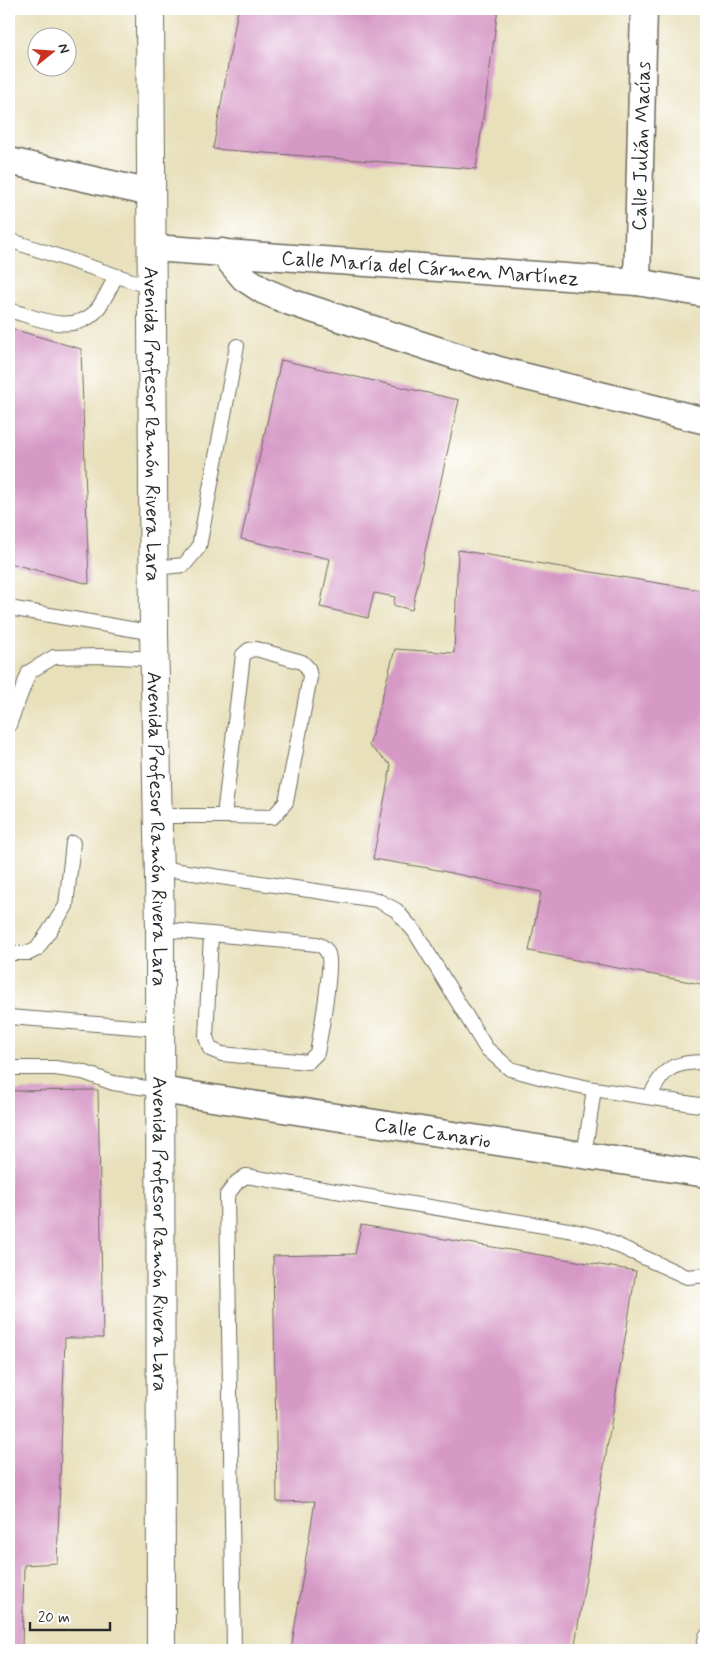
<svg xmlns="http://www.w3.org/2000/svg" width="715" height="1659" viewBox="0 0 715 1659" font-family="Mynerve,sans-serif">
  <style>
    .building { fill: #d699c6 }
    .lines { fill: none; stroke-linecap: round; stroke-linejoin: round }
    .service-casing { stroke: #6d6a5d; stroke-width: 16 }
    .minor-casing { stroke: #6d6a5d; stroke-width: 29 }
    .secondary-casing { stroke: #6d6a5d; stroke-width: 30 }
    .service { stroke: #fff; stroke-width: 14 }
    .minor { stroke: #fff; stroke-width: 26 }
    .secondary { stroke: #fff; stroke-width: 28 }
    .labels { text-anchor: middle; stroke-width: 5; stroke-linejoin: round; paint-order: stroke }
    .street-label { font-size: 20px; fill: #2b2b2b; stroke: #fff }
  </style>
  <rect width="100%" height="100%" fill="#fff"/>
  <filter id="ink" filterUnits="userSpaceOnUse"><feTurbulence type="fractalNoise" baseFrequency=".02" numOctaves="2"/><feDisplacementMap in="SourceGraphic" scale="10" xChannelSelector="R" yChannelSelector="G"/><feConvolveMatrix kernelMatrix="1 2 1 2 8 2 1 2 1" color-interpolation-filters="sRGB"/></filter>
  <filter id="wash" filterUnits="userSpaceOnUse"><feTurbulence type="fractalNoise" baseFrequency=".0096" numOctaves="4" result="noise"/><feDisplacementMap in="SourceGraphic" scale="20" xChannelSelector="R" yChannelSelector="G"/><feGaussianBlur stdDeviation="1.12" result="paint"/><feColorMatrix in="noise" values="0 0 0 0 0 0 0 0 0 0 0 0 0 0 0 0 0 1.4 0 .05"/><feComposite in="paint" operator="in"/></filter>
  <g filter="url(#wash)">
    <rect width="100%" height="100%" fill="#e8e0bb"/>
    <g id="blocks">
      <g class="building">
        <path d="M238 9H498L476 169 213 149Z"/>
        <path d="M9 328 81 349 89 584 9 563Z"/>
        <path d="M281 360 459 400 412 610 393 605 395 597 374 593 368 618 320 607 330 559 241 539Z"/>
        <path d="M458 550 706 591V985L529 951 541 892 428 868 373 859 391 765 369 746 395 649 454 653Z"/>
        <path d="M98 1090 103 1338H65L57 1563 24 1565 22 1650H9V1091Z"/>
        <path d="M361 1225 636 1271 574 1650H291L315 1501 277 1502 273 1256 355 1254Z"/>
      </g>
    </g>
  </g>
  <g filter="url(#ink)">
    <use href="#blocks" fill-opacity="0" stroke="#6d6a5d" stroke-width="1"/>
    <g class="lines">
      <g class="service-casing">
        <g id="service">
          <path d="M9 240 153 288"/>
          <path d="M9 310C35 317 71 335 94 313 103 304 110 287 116 276"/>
          <path d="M154 568 184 565 199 547 237 346"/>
          <path d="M9 608 154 633"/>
          <path d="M256 649 302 662 308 668 310 677 286 802 273 817 224 816 243 655 249 650Z"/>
          <path d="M9 725 29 672 54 657 100 656 155 659"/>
          <path d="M158 816H224"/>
          <path d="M159 868 377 900 396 910 415 932 486 1048 510 1069 547 1079 594 1089 584 1156"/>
          <path d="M160 929 211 934"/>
          <path d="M211 934 317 944C322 946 326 948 328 954 333 965 320 1037 317 1053L308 1062 222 1054 210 1049 206 1037Z"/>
          <path d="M9 953H29L37 949 66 906 73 843"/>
          <path d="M9 1017 159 1029"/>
          <path d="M9 1068H55L83 1072 113 1083 160 1090"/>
          <path d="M594 1089 706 1106"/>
          <path d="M650 1097C663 1067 674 1062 706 1062"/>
          <path d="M234 1650 227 1195 237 1182 246 1176 574 1231 599 1237 687 1277 706 1275"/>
          <path d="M703 1650 706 1636"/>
        </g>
      </g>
      <g class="minor-casing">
        <g id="minor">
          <path d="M9 161 151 193"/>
          <path id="s1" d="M153 248 637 282 706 294"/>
          <path d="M222 252 244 278 264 291 290 302 499 370 706 421"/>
          <path id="s2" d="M637 282 644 9"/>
          <path id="s3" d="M160 1090 706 1174"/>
        </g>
      </g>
      <g class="secondary-casing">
        <g id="secondary">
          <path id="s4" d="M150 9 154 633 160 929 161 1650"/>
        </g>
      </g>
      <use href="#service" class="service"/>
      <use href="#minor" class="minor"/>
      <use href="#secondary" class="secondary"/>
    </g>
  </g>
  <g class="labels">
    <g class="street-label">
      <text dy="7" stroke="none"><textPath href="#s2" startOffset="136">Calle Julián Macías</textPath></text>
      <text dy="7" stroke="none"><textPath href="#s1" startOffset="278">Calle María del Cármen Martínez</textPath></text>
      <text dy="7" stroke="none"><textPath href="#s4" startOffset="415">Avenida Profesor Ramón Rivera Lara</textPath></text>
      <text dy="7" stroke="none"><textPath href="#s4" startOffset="820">Avenida Profesor Ramón Rivera Lara</textPath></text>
      <text dy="7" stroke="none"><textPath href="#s3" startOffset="276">Calle Canario</textPath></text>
      <text dy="7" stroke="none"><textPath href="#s4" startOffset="1225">Avenida Profesor Ramón Rivera Lara</textPath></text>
    </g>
  </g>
  <rect width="715" height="1659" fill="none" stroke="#fff" stroke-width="30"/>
  <g transform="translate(52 52) rotate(73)"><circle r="24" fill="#ffffff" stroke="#aaaaaa"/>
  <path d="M0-4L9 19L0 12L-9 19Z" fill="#c8321e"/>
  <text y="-8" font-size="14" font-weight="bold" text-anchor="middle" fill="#2b2b2b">N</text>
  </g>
  <path d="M30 1622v8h80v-8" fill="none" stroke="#2b2b2b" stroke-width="2.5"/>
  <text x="38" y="1622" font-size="15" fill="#2b2b2b" stroke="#ffffff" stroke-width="4" paint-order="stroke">20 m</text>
</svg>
